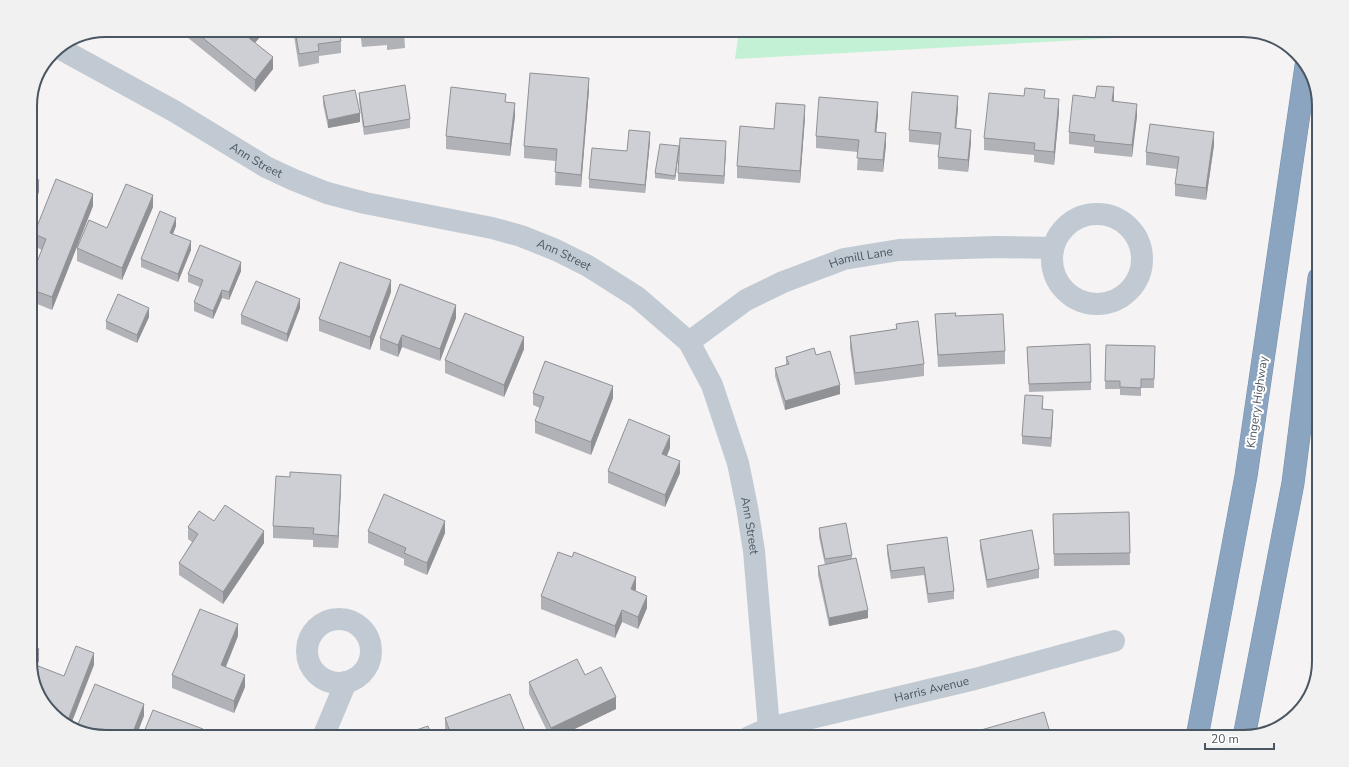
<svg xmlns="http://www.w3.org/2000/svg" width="1349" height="767" viewBox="0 0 1349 767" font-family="'Nunito Sans',sans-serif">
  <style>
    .green { fill: #c3f1d5 }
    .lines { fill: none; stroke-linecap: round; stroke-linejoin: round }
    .highway-casing { stroke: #7690ad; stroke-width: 23 }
    .street { stroke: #c1cad2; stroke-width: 22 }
    .highway { stroke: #8ba5c1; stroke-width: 22 }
    .wall { fill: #b0b2b7 }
    .shaded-wall { fill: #909195 }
    .building { fill: #cdcfd5; stroke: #909195 }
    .labels { text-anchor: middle; stroke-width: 4; stroke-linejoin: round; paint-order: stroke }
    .street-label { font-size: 12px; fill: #4a5661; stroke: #fff }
    .rim { fill: none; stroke: #4a5661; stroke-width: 2 }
  </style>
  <rect width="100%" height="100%" fill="#f5f3f3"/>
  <path class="green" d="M739 30H1243L1245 31 735 59Z"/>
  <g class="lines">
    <g class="highway-casing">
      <g id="highway">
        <path d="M1197 737 1246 476 1306 66"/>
        <path d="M1244 737 1293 483 1319 278"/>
      </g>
    </g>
    <g class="street">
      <path id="s1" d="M59 48 174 111 266 167 294 180 327 193 365 203 492 228 521 236 556 250 588 266 637 297 689 342 712 385 738 463 747 507 754 551 769 728"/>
      <circle cx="1097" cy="259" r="45"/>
      <path id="s2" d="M689 342 746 300 783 282 844 259 899 250 997 247 1053 248"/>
      <circle cx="339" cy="651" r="32"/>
      <path d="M323 737 346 682"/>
      <path id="s3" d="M749 737 769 728 975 679 1114 641"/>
    </g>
    <use href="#highway" class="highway"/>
  </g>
  <g class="wall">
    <path d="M182 30H264V32L255 43 273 69 255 92 182 33Z"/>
    <path d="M293 30H339L341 41V53L319 56V63L299 67Z"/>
    <path d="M360 30H404L405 48 387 50V45L362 47Z"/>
    <path d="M589 90 581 187 555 185 556 161 524 158V146Z"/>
    <path d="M359 93 410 119V128L364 135 359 101Z"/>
    <path d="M323 96 360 122 328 128 323 104Z"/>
    <path d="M1045 98 1059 112 1054 165 1034 162V155L984 150V138Z"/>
    <path d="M1114 100V101L1137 116 1132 157 1094 153V147L1069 144V132Z"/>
    <path d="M506 103 515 116 510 156 446 149V136Z"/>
    <path d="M958 108 956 128 971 142 968 172 938 169V157L939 145 909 142V130Z"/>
    <path d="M878 115 876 132 886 145 883 172 857 170 858 152 816 148V136Z"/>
    <path d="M805 117 800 183 737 178V166L774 129Z"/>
    <path d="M650 141 645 193 589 188V179L627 151Z"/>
    <path d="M1214 145 1206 200 1175 196V184L1177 169 1146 165V152Z"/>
    <path d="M726 149 724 184 678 181V173Z"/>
    <path d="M679 151 675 180 655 178V173Z"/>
    <path d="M93 206 52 310 30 301V280L42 250 34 246V234Z"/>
    <path d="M153 207 122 280 77 261V248L107 228Z"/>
    <path d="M176 226 173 234 191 250 178 282 141 267V259Z"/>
    <path d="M241 271 229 300 222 298 213 319 194 311V302L200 287 188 282V274Z"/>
    <path d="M391 292 370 350 319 331V319Z"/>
    <path d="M300 308 287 342 241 324V315Z"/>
    <path d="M935 314 955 316 1005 351V364L938 367Z"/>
    <path d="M149 317 137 343 106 329V321Z"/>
    <path d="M456 318 440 361 402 347 398 357 380 350V338Z"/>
    <path d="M896 324 924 364V376L855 385 850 348V336L896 329Z"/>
    <path d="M1106 345 1155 346 1154 388H1141V396L1120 395V389H1105Z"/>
    <path d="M1027 347 1091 382V390L1029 392Z"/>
    <path d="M524 349 504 397 445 373V360Z"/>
    <path d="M816 355 840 394 785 410 775 376V368L786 365V357Z"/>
    <path d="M533 393 613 398 591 455 535 433V421L540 408 533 405Z"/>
    <path d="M1043 404V409L1053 418 1051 447 1022 444V436Z"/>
    <path d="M670 448 667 456 680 473 665 507 608 483V471Z"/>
    <path d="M341 487 338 548 313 547V540L273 538V526Z"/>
    <path d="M1129 512 1130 565 1054 566 1053 526Z"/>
    <path d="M214 521 264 543 223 604 179 575V563L192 542 188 539V527Z"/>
    <path d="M819 528 852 555V559L868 618 829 626 818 575V566L825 565 819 537Z"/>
    <path d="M368 531 445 533 427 575 404 565V559L368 543Z"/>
    <path d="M947 537 954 591V599L928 603 924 575 891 579 887 553V545Z"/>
    <path d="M980 540 1039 569V578L987 588 980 548Z"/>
    <path d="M636 589 635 591 647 608 638 629 622 622 615 638 541 609V596Z"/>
    <path d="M238 636 226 667 245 687 234 713 172 688V675Z"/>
    <path d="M585 675 616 709 558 737H550L529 694V682Z"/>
    <path d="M445 718 526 737H447L445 731Z"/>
  </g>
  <g class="shaded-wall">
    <path d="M256 30H264V32L249 50V38Z"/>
    <path d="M273 57V69L255 92V80Z"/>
    <path d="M589 78V90L581 187V175Z"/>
    <path d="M1114 87V100L1112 113V101Z"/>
    <path d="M958 96V108L955 141V128Z"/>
    <path d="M1059 99V112L1054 165V152Z"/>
    <path d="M878 102V115L875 145V132Z"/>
    <path d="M515 103V116L510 156V144Z"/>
    <path d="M1137 104V116L1132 157V145Z"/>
    <path d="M805 105V117L800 183V171Z"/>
    <path d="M360 113V122L328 128V120Z"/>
    <path d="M971 130V142L968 172V160Z"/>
    <path d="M650 132V141L645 193V185Z"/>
    <path d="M1214 132V145L1206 200V188Z"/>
    <path d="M886 133V145L883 172V160Z"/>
    <path d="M726 141V149L724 184V176Z"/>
    <path d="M679 146V151L675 180V176Z"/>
    <path d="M39 180V192L30 215V203Z"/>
    <path d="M93 194V206L52 310V297Z"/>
    <path d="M153 195V207L122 280V268Z"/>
    <path d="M176 218V226L170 241V233Z"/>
    <path d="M191 241V250L178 282V274Z"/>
    <path d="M241 262V271L229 300V292Z"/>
    <path d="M391 280V292L370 350V337Z"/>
    <path d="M222 290V298L213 319V311Z"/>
    <path d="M300 299V308L287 342V334Z"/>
    <path d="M456 305V318L440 361V349Z"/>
    <path d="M149 308V317L137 343V335Z"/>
    <path d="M402 335V347L398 357V345Z"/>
    <path d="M524 337V349L504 397V385Z"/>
    <path d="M840 385V394L785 410V401Z"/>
    <path d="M613 386V398L591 455V442Z"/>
    <path d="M1053 410V418L1051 447V438Z"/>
    <path d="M670 436V448L662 466V454Z"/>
    <path d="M680 461V473L665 507V495Z"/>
    <path d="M341 475V487L338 548V536Z"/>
    <path d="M445 521V533L427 575V563Z"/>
    <path d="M264 531V543L223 604V592Z"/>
    <path d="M636 577V589L631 601V589Z"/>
    <path d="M647 596V608L638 629V617Z"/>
    <path d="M622 610V622L615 638V626Z"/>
    <path d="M868 610V618L829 626V618Z"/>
    <path d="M238 624V636L221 678V665Z"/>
    <path d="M39 649V661L33 676V664Z"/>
    <path d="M94 653V665L70 727H68L66 725Z"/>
    <path d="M245 675V687L234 713V701Z"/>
    <path d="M616 697V709L558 737H551V728Z"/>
    <path d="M144 704V716L136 737H131Z"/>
    <path d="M203 729V737H200Z"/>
    <path d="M526 734V737H518Z"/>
  </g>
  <g class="building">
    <path d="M193 30H256L249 38 273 57 255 80Z"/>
    <path d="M295 30H339L341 41 318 44 319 51 299 54Z"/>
    <path d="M361 30H404L405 36 387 37V33L362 35Z"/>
    <path d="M530 73 589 78 581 175 555 172 557 149 524 146Z"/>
    <path d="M405 85 410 119 364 127 359 93Z"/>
    <path d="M1097 86 1114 87 1112 101 1137 104 1132 145 1094 141 1095 135 1069 132 1073 95 1095 98Z"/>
    <path d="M451 87 506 94 505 102 515 103 510 144 446 136Z"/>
    <path d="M1025 88 1045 90 1044 98 1059 99 1054 152 1034 150 1035 143 984 138 989 93 1024 96Z"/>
    <path d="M355 90 360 113 328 120 323 96Z"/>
    <path d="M912 92 958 96 955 128 971 130 968 160 938 157 941 133 909 130Z"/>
    <path d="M819 97 878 102 875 132 886 133 883 160 857 158 859 140 816 136Z"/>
    <path d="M776 103 805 105 800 171 737 166 740 126 774 129Z"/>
    <path d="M1150 124 1214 132 1206 188 1175 184 1179 157 1146 152Z"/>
    <path d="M629 130 650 132 645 185 589 179 592 148 627 151Z"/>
    <path d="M680 138 726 141 724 176 678 173Z"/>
    <path d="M660 144 679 146 675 176 655 173Z"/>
    <path d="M30 177 39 180 30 203Z"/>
    <path d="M56 179 93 194 52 297 30 289V280L46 239 34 234Z"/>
    <path d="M126 184 153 195 122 268 77 248 89 220 107 228Z"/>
    <path d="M160 211 176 218 170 233 191 241 178 274 141 259Z"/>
    <path d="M200 245 241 262 229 292 222 290 213 311 194 302 203 280 188 274Z"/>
    <path d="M340 262 391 280 370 337 319 319Z"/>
    <path d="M256 281 300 299 287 334 241 315Z"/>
    <path d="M400 284 456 305 440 349 402 335 398 345 380 338Z"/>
    <path d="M118 294 149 308 137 335 106 321Z"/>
    <path d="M465 313 524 337 504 385 445 360Z"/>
    <path d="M956 313 955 316 1003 314 1005 351 938 355 935 314Z"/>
    <path d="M918 321 924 364 855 373 850 336 897 329 896 324Z"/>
    <path d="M1090 344 1091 382 1029 384 1027 347Z"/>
    <path d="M1106 345 1155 346 1154 379H1141V388L1120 387V381H1105Z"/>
    <path d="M814 348 816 355 830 351 840 385 785 401 775 368 789 364 786 357Z"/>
    <path d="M545 361 613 386 591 442 535 421 544 397 533 393Z"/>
    <path d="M1025 395 1043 396 1042 409 1053 410 1051 438 1022 436Z"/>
    <path d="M629 419 670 436 662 454 680 461 665 495 608 471Z"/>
    <path d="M290 472 341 475 338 536 313 534 314 528 273 526 276 476 290 477Z"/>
    <path d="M384 494 445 521 427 563 404 553 406 548 368 531Z"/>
    <path d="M225 505 264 531 223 592 179 563 198 534 188 527 199 511 214 521Z"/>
    <path d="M1129 512 1130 553 1054 554 1053 514Z"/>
    <path d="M846 523 852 555 825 559 819 528Z"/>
    <path d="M1032 530 1039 569 987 580 980 540Z"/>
    <path d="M947 537 954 591 928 594 924 567 891 571 887 545Z"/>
    <path d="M558 552 572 557 574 552 636 577 631 589 647 596 638 617 622 610 615 626 541 596Z"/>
    <path d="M856 558 868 610 829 618 818 566Z"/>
    <path d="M200 609 238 624 221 665 245 675 234 701 172 675Z"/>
    <path d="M30 645 39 649 33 664 64 676 76 646 94 653 66 725 40 699 30 665Z"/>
    <path d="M577 659 585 675 601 667 616 697 551 728 529 682Z"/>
    <path d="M95 684 144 704 131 737H106L76 729Z"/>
    <path d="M510 694 526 734 518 737H452L445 718Z"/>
    <path d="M153 710 203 729 200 737H142Z"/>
    <path d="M1044 712 1051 736 1048 737H982L981 730Z"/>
    <path d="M428 726 432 737H396Z"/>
  </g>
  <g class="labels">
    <g class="street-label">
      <text dy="4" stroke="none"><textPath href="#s1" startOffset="227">Ann Street</textPath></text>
      <text dy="4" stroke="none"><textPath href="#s1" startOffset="551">Ann Street</textPath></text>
      <text dy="4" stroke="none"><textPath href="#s2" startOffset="194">Hamill Lane</textPath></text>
      <text transform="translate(1257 402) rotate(-82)" y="4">Kingery Highway</text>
      <text dy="4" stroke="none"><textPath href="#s1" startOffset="899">Ann Street</textPath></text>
      <text dy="4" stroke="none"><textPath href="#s3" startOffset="189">Harris Avenue</textPath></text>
    </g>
  </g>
  <path d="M0 0H1349V767H0ZM106 37H1243A69 69 0 0 1 1312 106V661A69 69 0 0 1 1243 730H106A69 69 0 0 1 37 661V106A69 69 0 0 1 106 37Z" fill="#f1f1f2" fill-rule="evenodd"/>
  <path class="rim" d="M106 37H1243A69 69 0 0 1 1312 106V661A69 69 0 0 1 1243 730H106A69 69 0 0 1 37 661V106A69 69 0 0 1 106 37Z"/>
  <path d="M1205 743v6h69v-6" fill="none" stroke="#4a5661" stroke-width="2"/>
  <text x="1211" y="743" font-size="12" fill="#4a5661" stroke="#ffffff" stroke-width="3" paint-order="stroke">20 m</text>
</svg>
